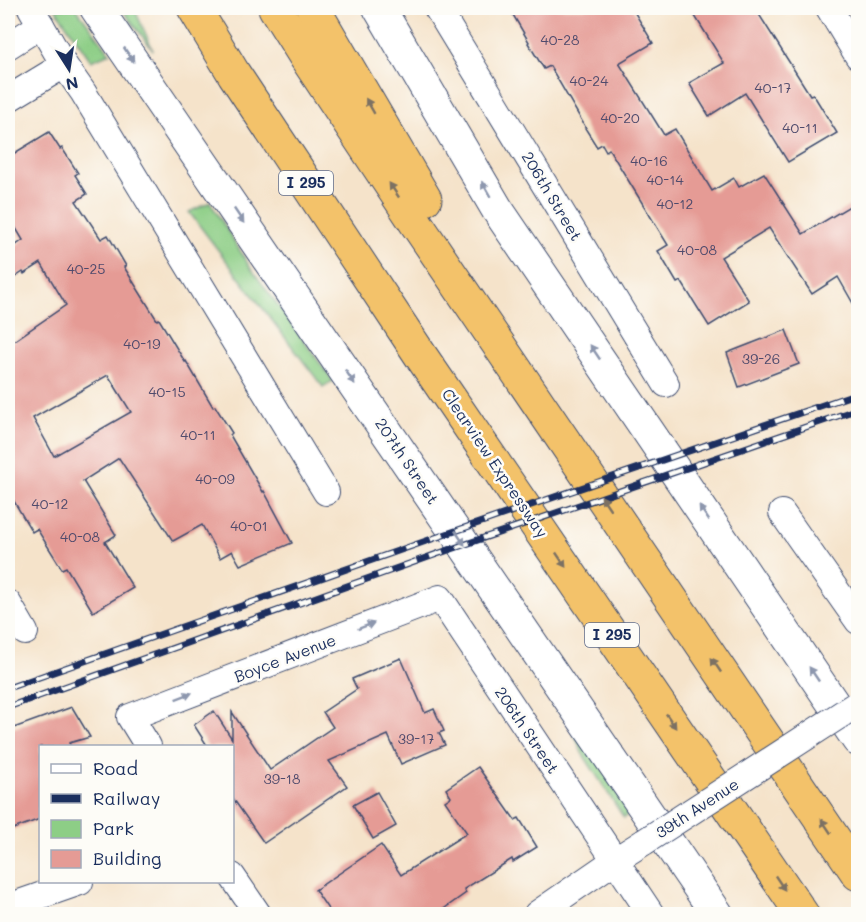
<svg xmlns="http://www.w3.org/2000/svg" width="866" height="922" viewBox="0 0 866 922" font-family="Mali,sans-serif">
  <style>
    .green { fill: #8dce86; stroke: #547e72; stroke-width: 1.5 }
    .building { fill: #e59b95; fill-rule: evenodd }
    .lines { fill: none; stroke-linecap: round; stroke-linejoin: round }
    .minor-casing { stroke: #3c4a6e; stroke-width: 28 }
    .tertiary-casing { stroke: #3c4a6e; stroke-width: 34 }
    .motorway-casing { stroke: #3c4a6e; stroke-width: 35 }
    .minor { stroke: #fff; stroke-width: 26 }
    .tertiary { stroke: #fff; stroke-width: 32 }
    .motorway { stroke: #f3c26a; stroke-width: 33 }
    .rail-casing { stroke: #1b2f5e; stroke-width: 7 }
    .rail { stroke: #fdfcf7; stroke-width: 4.5; stroke-dasharray: 14; stroke-linecap: butt }
    .minor-bridge-casing { stroke: #3c4a6e; stroke-width: 28; stroke-linecap: butt }
    .minor-bridge { stroke: #fff; stroke-width: 26 }
    .oneway { fill: #8d97ae }
    .oneway2 { fill: #7c7163 }
    .labels { text-anchor: middle; stroke-width: 5; stroke-linejoin: round; paint-order: stroke }
    .number-label { font-size: 14px; fill: #4e4a6c }
    .shield { fill: #fdfcf7; stroke: #5f6c8c; stroke-width: 1.5 }
    .shield-label { font-size: 15px; font-weight: bold; fill: #1b2f5e }
    .street-label { font-size: 16px; fill: #1b2f5e; stroke: #fdfcf7 }
  </style>
  <rect width="100%" height="100%" fill="#fdfcf7"/>
  <filter id="ink" filterUnits="userSpaceOnUse"><feTurbulence type="fractalNoise" baseFrequency=".0167" numOctaves="2"/><feDisplacementMap in="SourceGraphic" scale="12" xChannelSelector="R" yChannelSelector="G"/><feConvolveMatrix kernelMatrix="1 2 1 2 8 2 1 2 1" color-interpolation-filters="sRGB"/></filter>
  <filter id="wash" filterUnits="userSpaceOnUse"><feTurbulence type="fractalNoise" baseFrequency=".008" numOctaves="4" result="noise"/><feDisplacementMap in="SourceGraphic" scale="24" xChannelSelector="R" yChannelSelector="G"/><feGaussianBlur stdDeviation="1.35" result="paint"/><feColorMatrix in="noise" values="0 0 0 0 0 0 0 0 0 0 0 0 0 0 0 0 0 1.4 0 .05"/><feComposite in="paint" operator="in"/></filter>
  <g filter="url(#wash)">
    <rect width="100%" height="100%" fill="#f5e3ca"/>
    <g class="green">
      <path d="M55 8H76L110 53 91 61Z"/>
      <path d="M121 8H134L153 50Z"/>
      <path d="M210 202 250 267 333 381 323 387 189 212Z"/>
      <path d="M575 736 588 742 629 813 624 818 582 753Z"/>
    </g>
    <g id="blocks">
      <g class="building">
        <path d="M509 8H632L653 43 619 63 664 135 675 129 712 191 734 178 739 187 764 173 803 234 858 201V312L838 277 812 294 769 228 721 257 749 301 709 326 681 281 677 283 658 251 668 245 633 188 609 149 606 151 602 144 597 147 585 128H586L550 66 544 69 528 43 529 42Z"/>
        <path d="M690 8H755L810 95 813 94 837 133 788 162 745 93 709 116 689 83 724 63Z"/>
        <path d="M49 132 60 149 62 148 78 173 75 175 87 194 76 201 101 239 108 235 126 266 124 267 157 320 159 319 185 362 186 361 213 407 215 406 232 433 230 435 263 492 264 491 292 543 240 565 232 551 220 558 202 525 173 541 119 458 83 481 116 535 105 542 133 588 93 612 66 567 62 569 37 529 32 532 8 491V345L66 305 41 263 24 274 23 272 8 282V251L23 240 8 215V157ZM108 375 131 412 54 456 33 418Z"/>
        <path d="M786 330 799 364 739 387 727 353Z"/>
        <path d="M401 658 425 713 434 709 444 731 439 733 445 745 401 764 388 735 329 761 347 786 264 843 232 797V747H208L194 725 214 711 232 739V712L270 770 333 727 323 712 357 689 352 679Z"/>
        <path d="M72 707 90 737 69 743 71 747H40V819L8 831V730Z"/>
        <path d="M478 767 515 820 519 818 537 847 513 862 512 859 464 889 466 893 435 915H332L315 890 381 845 401 875 467 833 445 801 451 797 446 789Z"/>
        <path d="M377 792 396 826 373 839 353 805Z"/>
      </g>
    </g>
  </g>
  <g filter="url(#ink)">
    <use href="#blocks" fill-opacity="0" stroke="#3c4a6e" stroke-width="1.5"/>
    <g class="lines">
      <g class="minor-casing">
        <g id="minor">
          <path d="M31 8 64 65 83 92 326 492"/>
          <path d="M437 8 666 384"/>
          <path d="M829 8 858 56"/>
          <path d="M8 46 41 25"/>
          <path d="M8 99 64 65"/>
          <path d="M782 513 858 621"/>
          <path d="M8 603 25 632"/>
          <path d="M148 746 130 717 440 598 651 914"/>
          <path d="M232 876 258 914"/>
          <path d="M8 907 80 882"/>
          <path d="M537 914 614 861 644 842"/>
        </g>
      </g>
      <g class="tertiary-casing">
        <g id="tertiary">
          <path d="M96 8 717 914"/>
          <path d="M379 8 497 209 858 740"/>
        </g>
      </g>
      <g class="motorway-casing">
        <g id="motorway">
          <path d="M194 8 234 74 421 356 802 914"/>
          <path d="M275 8 305 56 418 226 858 874"/>
          <path d="M313 8 425 199"/>
        </g>
      </g>
      <use href="#minor" class="minor"/>
      <use href="#tertiary" class="tertiary"/>
      <use href="#motorway" class="motorway"/>
      <g class="rail-casing">
        <g id="rail">
          <path d="M8 688 429 540 858 393"/>
          <path d="M8 707 437 554 858 409"/>
        </g>
      </g>
      <use href="#rail" class="rail"/>
      <g class="minor-bridge-casing">
        <path id="minor-bridge" d="M644 842 854 706"/>
      </g>
      <use href="#minor-bridge" class="minor-bridge"/>
    </g>
    <defs><path id="oneway-solid" d="M-6-.8H1V-3.2L6.5 0L1 3.2V.8H-6Z" transform="scale(1.5)"/></defs>
    <g class="oneway">
      <use href="#oneway-solid" transform="translate(129 55) rotate(56)"/>
      <use href="#oneway-solid" transform="translate(486 189) rotate(-120)"/>
      <use href="#oneway-solid" transform="translate(239 216) rotate(56)"/>
      <use href="#oneway-solid" transform="translate(595 352) rotate(-124)"/>
      <use href="#oneway-solid" transform="translate(350 377) rotate(56)"/>
      <use href="#oneway-solid" transform="translate(704 513) rotate(-124)"/>
      <use href="#oneway-solid" transform="translate(460 538) rotate(56)"/>
      <use href="#oneway-solid" transform="translate(366 626) rotate(-21)"/>
      <use href="#oneway-solid" transform="translate(814 674) rotate(-124)"/>
      <use href="#oneway-solid" transform="translate(184 696) rotate(-21)"/>
    </g>
    <g class="oneway2">
      <use href="#oneway-solid" transform="translate(370 106) rotate(-120)"/>
      <use href="#oneway-solid" transform="translate(394 190) rotate(-124)"/>
      <use href="#oneway-solid" transform="translate(606 503) rotate(-124)"/>
      <use href="#oneway-solid" transform="translate(561 560) rotate(56)"/>
      <use href="#oneway-solid" transform="translate(716 665) rotate(-124)"/>
      <use href="#oneway-solid" transform="translate(671 721) rotate(56)"/>
      <use href="#oneway-solid" transform="translate(826 826) rotate(-124)"/>
      <use href="#oneway-solid" transform="translate(780 883) rotate(56)"/>
    </g>
  </g>
  <g class="labels">
    <g class="number-label">
      <text x="560" y="45">40-28</text>
      <text x="589" y="86">40-24</text>
      <text x="773" y="93">40-17</text>
      <text x="620" y="123">40-20</text>
      <text x="800" y="133">40-11</text>
      <text x="649" y="166">40-16</text>
      <text x="665" y="185">40-14</text>
      <text x="675" y="209">40-12</text>
      <text x="697" y="255">40-08</text>
      <text x="86" y="274">40-25</text>
      <text x="142" y="349">40-19</text>
      <text x="761" y="364">39-26</text>
      <text x="167" y="397">40-15</text>
      <text x="198" y="440">40-11</text>
      <text x="215" y="484">40-09</text>
      <text x="50" y="509">40-12</text>
      <text x="249" y="531">40-01</text>
      <text x="80" y="542">40-08</text>
      <text x="416" y="744">39-17</text>
      <text x="282" y="784">39-18</text>
    </g>
    <g class="shield">
      <rect x="279" y="171" width="54" height="24" rx="4.5"/>
      <rect x="585" y="623" width="54" height="24" rx="4.5"/>
    </g>
    <g class="shield-label">
      <text x="306" y="188">I 295</text>
      <text x="612" y="640">I 295</text>
    </g>
    <g class="street-label">
      <text transform="translate(552 196) rotate(59)" y="6">206th Street</text>
      <text transform="translate(407 461) rotate(56)" y="6">207th Street</text>
      <text transform="translate(495 463) rotate(56)" y="6">Clearview Expressway</text>
      <text transform="translate(285 658) rotate(-21)" y="6">Boyce Avenue</text>
      <text transform="translate(527 730) rotate(56)" y="6">206th Street</text>
      <text transform="translate(697 808) rotate(-33)" y="6">39th Avenue</text>
    </g>
  </g>
  <rect width="866" height="922" fill="none" stroke="#fdfcf7" stroke-width="30"/>
  <rect x="39" y="745" width="195" height="138" fill="#fdfcf7" stroke="#a3aaba" stroke-width="1.5"/>
  <rect x="51" y="764" width="30" height="9" fill="#ffffff" stroke="#a3aaba" stroke-width="1.5"/>
  <text x="93" y="775" font-size="18" fill="#1b2f5e">Road</text>
  <rect x="51" y="794" width="30" height="9" fill="#1b2f5e" stroke="#a3aaba" stroke-width="1.5"/>
  <text x="93" y="805" font-size="18" fill="#1b2f5e">Railway</text>
  <rect x="51" y="820" width="30" height="18" fill="#8dce86" stroke="#a3aaba" stroke-width="1.5"/>
  <text x="93" y="835" font-size="18" fill="#1b2f5e">Park</text>
  <rect x="51" y="850" width="30" height="18" fill="#e59b95" stroke="#a3aaba" stroke-width="1.5"/>
  <text x="93" y="865" font-size="18" fill="#1b2f5e">Building</text>
  <g transform="translate(69 69) rotate(168)" stroke="#fdfcf7" stroke-width="4.5" paint-order="stroke">
  <path d="M0-4.5L10 22L0 15L-10 22Z" fill="#1b2f5e"/>
  <text y="-9" font-size="16" font-weight="bold" text-anchor="middle" fill="#1b2f5e">N</text>
  </g>
</svg>
